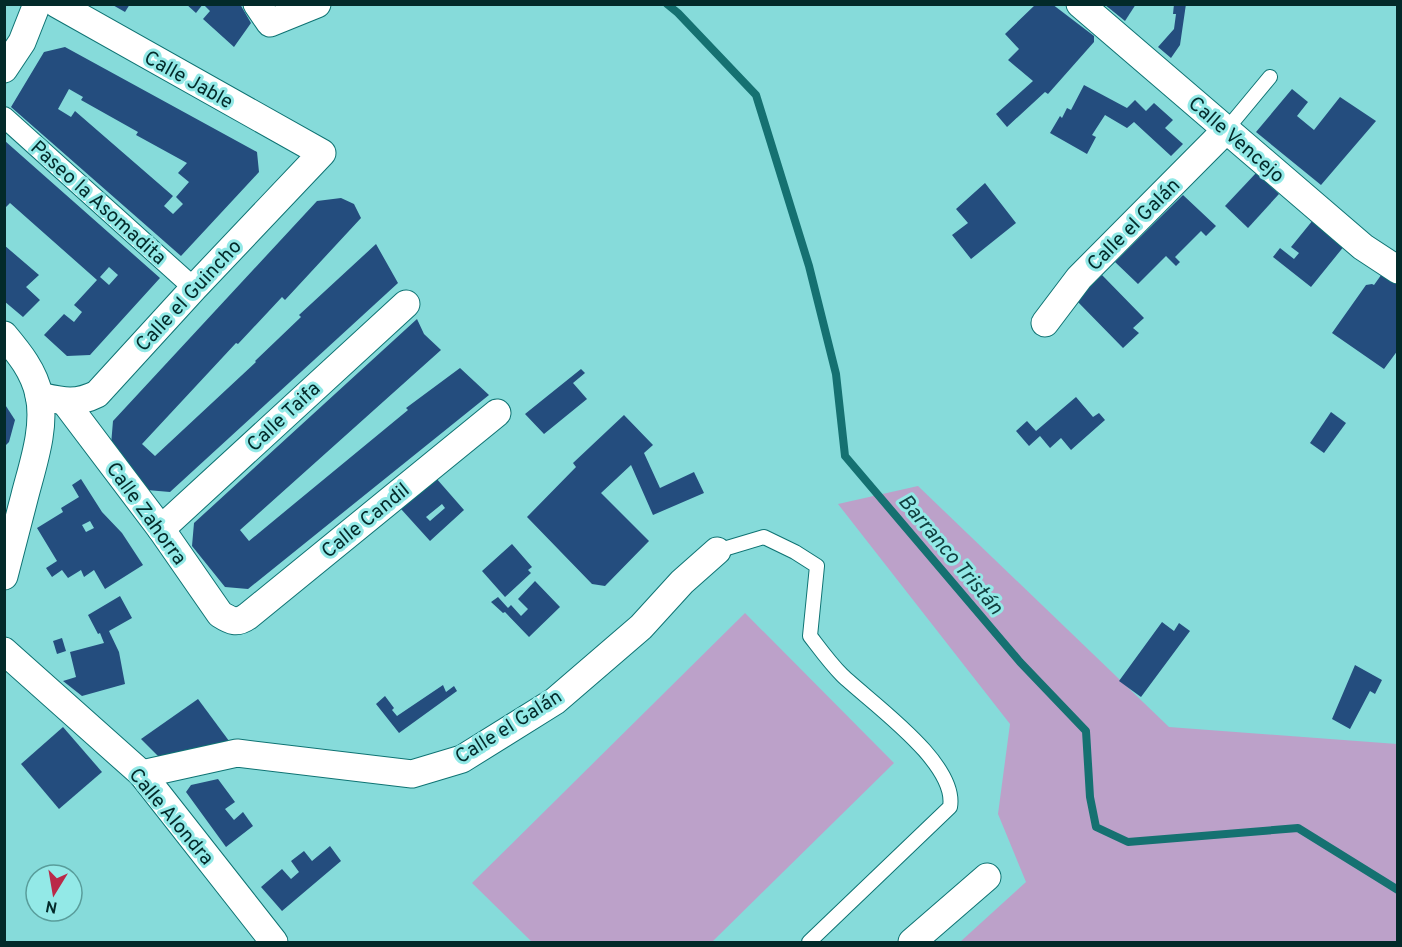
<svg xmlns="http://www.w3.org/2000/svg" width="1402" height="947" viewBox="0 0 1402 947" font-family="Overpass,sans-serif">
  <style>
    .green { fill: #bca1c9 }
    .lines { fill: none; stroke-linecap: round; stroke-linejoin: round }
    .stream { stroke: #157171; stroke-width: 8 }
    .building { fill: #244d7e; fill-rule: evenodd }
    .service-casing { stroke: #0e7373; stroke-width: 16 }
    .pedestrian-casing { stroke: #0e7373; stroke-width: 22 }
    .minor-casing { stroke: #0e7373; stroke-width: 29 }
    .service { stroke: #fff; stroke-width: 14 }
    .pedestrian { stroke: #fff; stroke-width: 20 }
    .minor { stroke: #fff; stroke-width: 27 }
    .labels { text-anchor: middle; stroke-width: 6; stroke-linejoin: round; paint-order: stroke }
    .street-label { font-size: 20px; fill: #032a2a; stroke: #93e9e7 }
    .water-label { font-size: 21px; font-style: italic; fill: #114040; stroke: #93e9e7 }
  </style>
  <rect width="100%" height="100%" fill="#86dbda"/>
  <g class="green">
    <path d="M918 486 1169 727 1397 744V942H960L1026 882 998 814 1010 724 838 504Z"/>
    <path d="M745 613 894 763 712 942H532L472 883Z"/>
  </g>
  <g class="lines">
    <path class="stream" d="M667 4 678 13 756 95 809 266 836 374 845 456 1020 662 1086 731 1090 797 1096 827 1128 842 1298 828 1398 890"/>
  </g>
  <g class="building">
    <path d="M111 4H130L125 12Z"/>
    <path d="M186 4H203L196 13Z"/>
    <path d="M203 4H240L251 23 234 47 203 19 210 11Z"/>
    <path d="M1036 4H1052L1094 36V42L1048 94 1045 92 1007 127 996 114 1033 81 1008 60 1019 49 1005 34Z"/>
    <path d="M1104 4H1136L1125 21Z"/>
    <path d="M1174 4H1186L1180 45 1171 58 1158 47 1174 29 1176 14H1173Z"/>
    <path d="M65 47 257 152 259 172 181 256 11 107 44 52ZM69 89 83 97 81 100 138 132 136 135 187 163 178 173 189 182 176 197 183 204 173 214 164 206 173 196 75 111 71 117 58 109Z"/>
    <path d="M1084 85 1127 108 1135 100 1146 111 1154 103 1173 120 1165 128 1183 144 1171 156 1134 122 1127 128 1105 115 1092 135 1096 137 1087 154 1050 133 1060 116 1062 118 1067 108 1071 110Z"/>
    <path d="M1292 89 1308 102 1297 116 1314 130 1340 97 1376 121 1321 185 1256 132Z"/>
    <path d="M5 141 160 278 90 355 67 356 44 335 64 314 74 322 82 312 74 305 97 280 10 203 4 209ZM109 267 118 275 109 285 100 277Z"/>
    <path d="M1256 173 1279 194 1248 228 1225 206Z"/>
    <path d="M985 183 1016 223 971 259 952 235 968 223 956 209Z"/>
    <path d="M1183 195 1216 226 1206 236 1201 231 1175 257 1180 262 1176 266 1166 256 1138 284 1115 262Z"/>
    <path d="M341 198 354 204 361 218 285 300 282 297 238 344 236 343 142 444 155 456 256 362 255 361 301 317 299 315 376 244 398 283 170 492 147 490 111 445 113 421 317 201Z"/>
    <path d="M1313 220 1345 245 1311 287 1273 257 1280 248 1294 259 1299 253 1291 247Z"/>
    <path d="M4 245 39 275 26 287 40 300 23 317 4 301Z"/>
    <path d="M1384 271 1398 281V350L1384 369 1332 333 1366 285 1372 284 1374 285Z"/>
    <path d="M1102 275 1144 318 1133 328 1139 333 1123 348 1076 300Z"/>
    <path d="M417 319 424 334 441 350 240 530 249 541 408 410 406 408 460 368 489 395 248 589 225 587 192 546 194 523Z"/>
    <path d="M581 369 585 373 573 383 587 399 544 434 525 414Z"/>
    <path d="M1076 397 1093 417 1099 413 1105 420 1071 450 1061 438 1050 448 1040 436 1029 446 1016 431 1027 421 1036 431Z"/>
    <path d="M4 403 15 420 9 442 4 447Z"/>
    <path d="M1331 412 1346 423 1324 453 1310 443Z"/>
    <path d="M624 415 653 445 644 453 660 488 694 472 704 493 653 515 631 465 601 493 649 541 605 586 592 584 527 517 576 467 573 463Z"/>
    <path d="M436 478 464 510 430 541 401 509ZM442 504 445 508 430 521 426 517Z"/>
    <path d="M81 479 102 512 122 533 143 565 105 589 94 570 84 577 81 570 68 578 62 570 52 577 46 568 57 561 37 528 63 512 61 508 79 497 72 485ZM90 521 94 528 86 532 82 525Z"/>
    <path d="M512 544 532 567 528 570 531 573 505 597 482 571Z"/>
    <path d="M535 581 560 607 529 637 505 612 503 613 491 602 498 597 508 608 511 605 521 616 528 609 518 599Z"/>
    <path d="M120 596 132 618 109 631 119 652 125 684 82 696 63 681 76 677 70 652 104 643 100 633 98 634 88 615Z"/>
    <path d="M1162 622 1174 631 1179 623 1190 631 1141 697 1119 681Z"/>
    <path d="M62 638 66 651 57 654 53 641Z"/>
    <path d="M1355 665 1382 680 1375 694 1370 691 1350 729 1332 719Z"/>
    <path d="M443 685 446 692 454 686 457 691 399 733 376 704 385 696 394 708 392 710 397 716Z"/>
    <path d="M198 699 232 745 161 759 141 739Z"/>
    <path d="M63 727 102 772 59 809 21 764Z"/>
    <path d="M218 779 235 802 225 809 234 820 243 812 253 826 226 847 186 792 191 785Z"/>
    <path d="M330 846 341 861 282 911 261 887 282 869 291 879 299 872 291 861 304 851 312 861Z"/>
  </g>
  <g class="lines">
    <g class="service-casing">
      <g id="service">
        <path d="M1226 130 1270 77"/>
        <path d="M717 551 764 537 795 552 817 566 810 636C820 649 830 663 842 675 871 703 958 763 950 807L809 942"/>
      </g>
    </g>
    <g class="pedestrian-casing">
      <path id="pedestrian" d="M4 117 194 288"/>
    </g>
    <g class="minor-casing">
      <g id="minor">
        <path d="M257 4 270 23 317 4"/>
        <path d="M1080 4 1363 247 1398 270"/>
        <path d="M4 69 22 42 37 4"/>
        <path d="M1045 323 1079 278 1226 130"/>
        <path d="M4 335C19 353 34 371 39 395 46 427 33 464 25 495 18 522 11 549 4 576"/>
        <path d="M39 396C62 401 75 405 97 394L194 288 322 153 57 4"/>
        <path d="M65 402 161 529 220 614C231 621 237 624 248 616L497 413"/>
        <path d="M161 529 406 304"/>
        <path d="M4 651 142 774 274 942"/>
        <path d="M142 774 237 753 412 774 462 759 555 701 641 627 682 582 717 551"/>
        <path d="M912 942 987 877"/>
      </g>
    </g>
    <use href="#service" class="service"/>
    <use href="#pedestrian" class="pedestrian"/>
    <use href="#minor" class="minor"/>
  </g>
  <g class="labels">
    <g class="street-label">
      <text transform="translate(189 79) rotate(29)" y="7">Calle Jable</text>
      <text transform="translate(1237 139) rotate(41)" y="7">Calle Vencejo</text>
      <text transform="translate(99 202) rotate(42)" y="7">Paseo la Asomadita</text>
      <text transform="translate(1133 224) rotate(-45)" y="7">Calle el Galán</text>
      <text transform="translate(188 295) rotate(-47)" y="7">Calle el Guincho</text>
      <text transform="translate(283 416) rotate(-43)" y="7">Calle Taifa</text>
      <text transform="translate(147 513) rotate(54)" y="7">Calle Zahorra</text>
      <text transform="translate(365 520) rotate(-39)" y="7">Calle Candil</text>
      <text transform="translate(508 726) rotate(-32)" y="7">Calle el Galán</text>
      <text transform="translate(172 816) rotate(50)" y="7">Calle Alondra</text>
    </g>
    <g class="water-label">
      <text transform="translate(951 554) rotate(50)" y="7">Barranco Tristán</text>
    </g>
  </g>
  <rect width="1402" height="947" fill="none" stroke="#032a2a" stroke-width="12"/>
  <g transform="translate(54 893) rotate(191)"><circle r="28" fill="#93e9e7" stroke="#599d9b" stroke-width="1.5"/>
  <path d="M0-4.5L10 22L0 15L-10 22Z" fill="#ba2948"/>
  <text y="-9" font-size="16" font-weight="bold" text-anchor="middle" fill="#032a2a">N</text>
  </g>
</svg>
